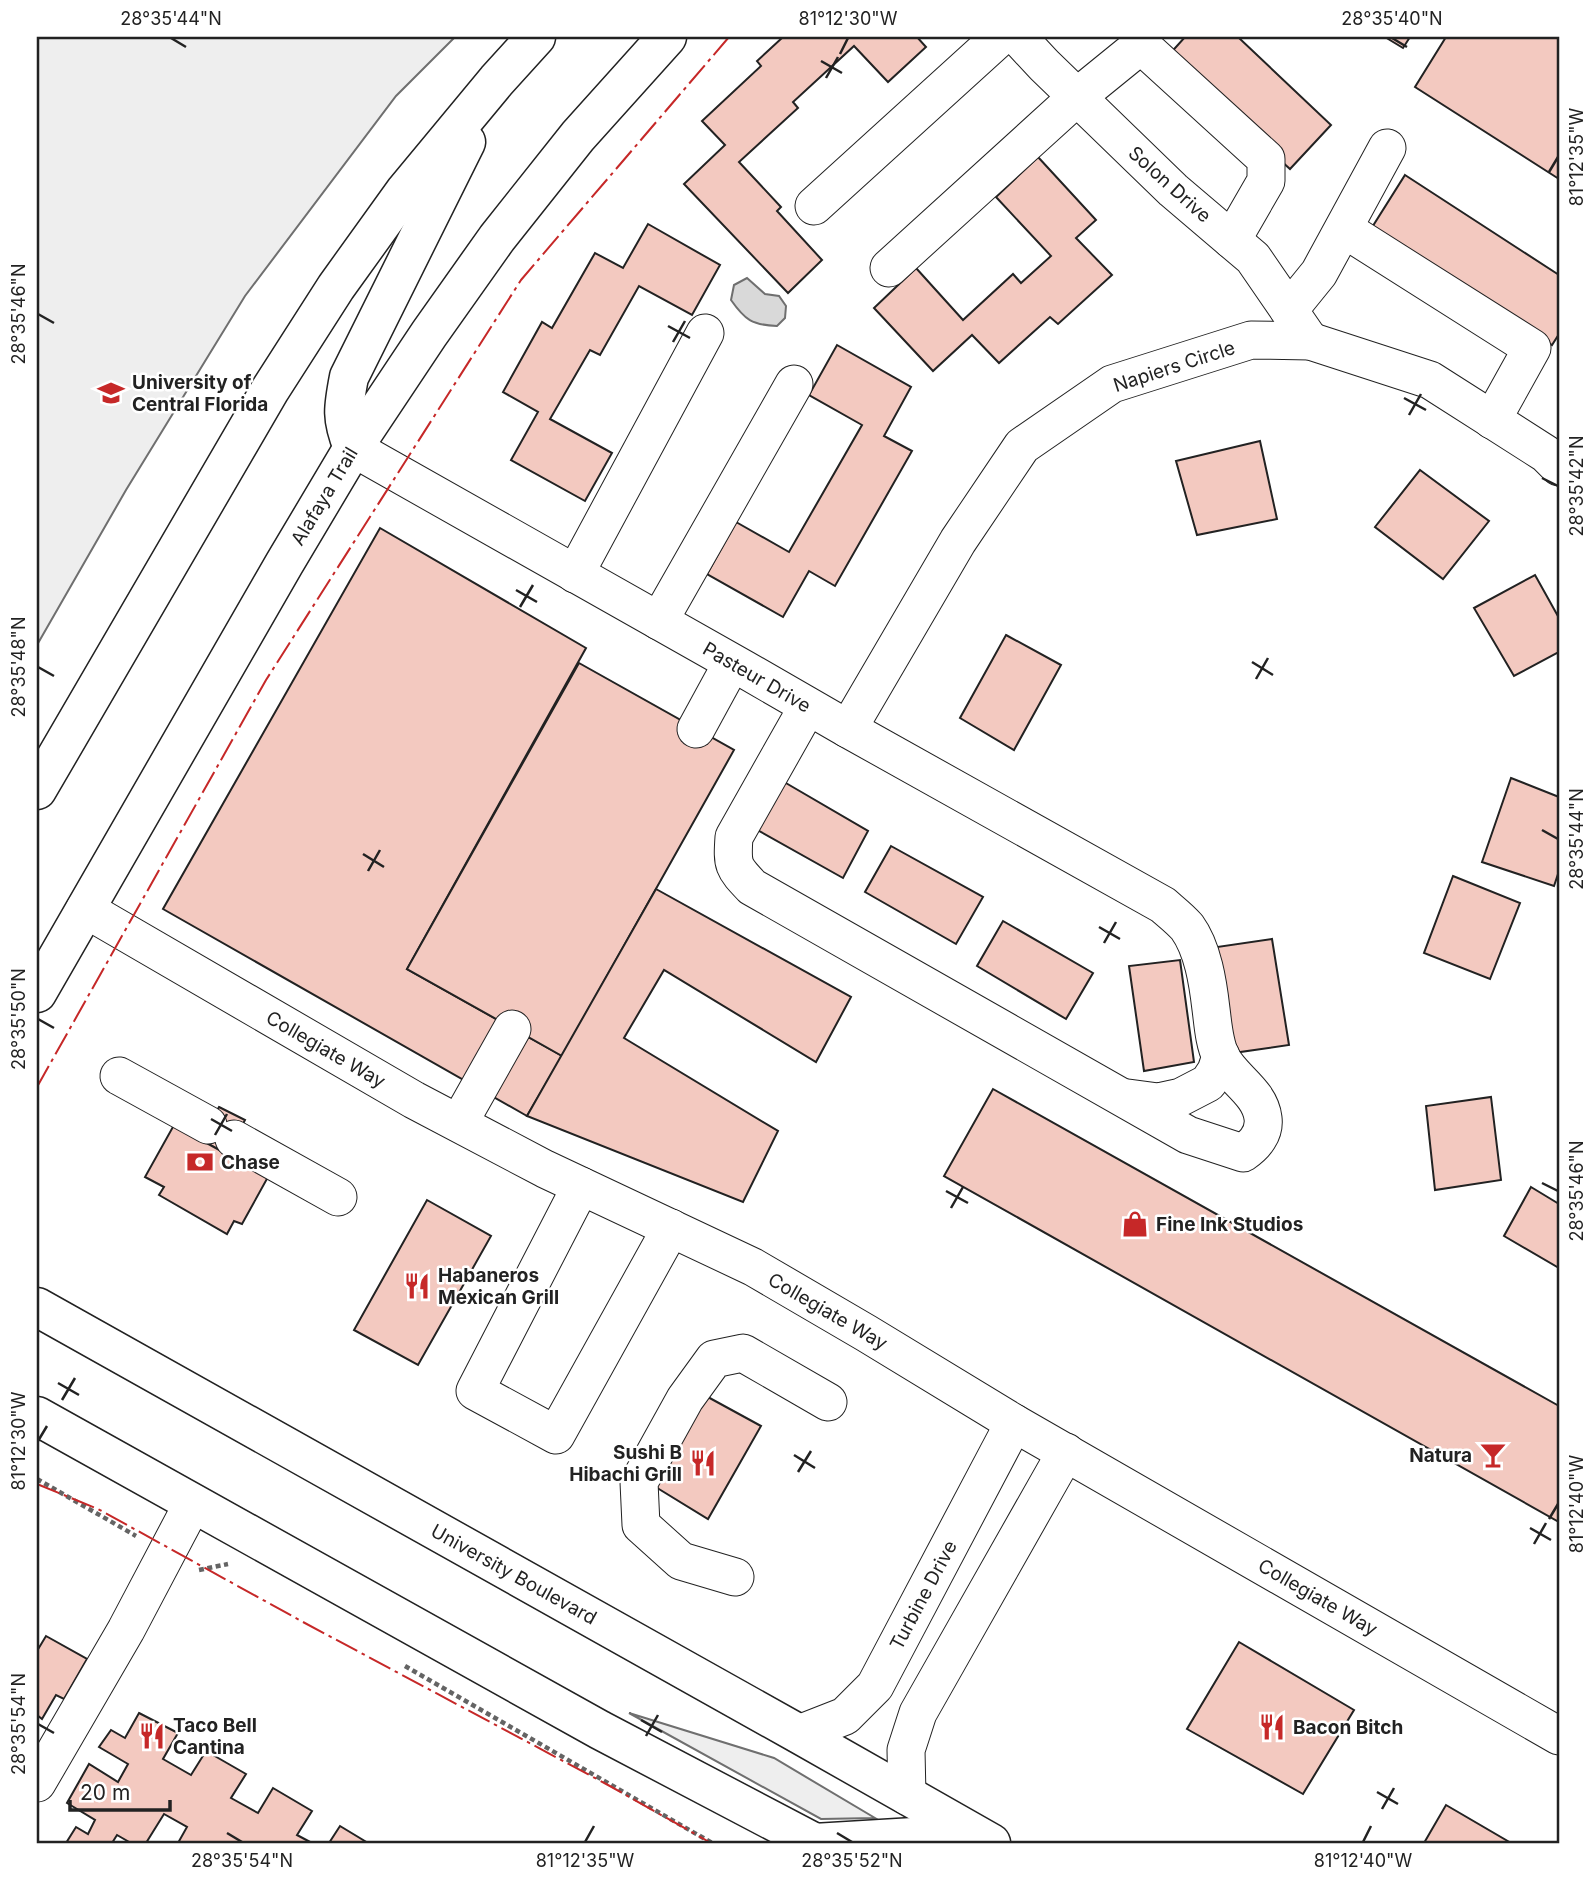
<svg xmlns="http://www.w3.org/2000/svg" width="1596" height="1880" viewBox="0 0 1596 1880" font-family="Inter,sans-serif">
  <style>
    .green { fill: #eee; stroke: #6f6f6f; stroke-width: 2 }
    .water { fill: #d9d9d9; stroke: #6f6f6f; stroke-width: 2 }
    .building { fill: #f3c9c0; stroke: #222; stroke-width: 2 }
    .lines { fill: none; stroke-linecap: round; stroke-linejoin: round }
    .minor-casing { stroke: #222; stroke-width: 39 }
    .major-casing { stroke: #222; stroke-width: 41 }
    .path { stroke: #646464; stroke-width: 4.5; stroke-dasharray: 5 3.5; stroke-linecap: butt }
    .minor { stroke: #fff; stroke-width: 37 }
    .major { stroke: #fff; stroke-width: 38 }
    .power { stroke: #c62828; stroke-width: 2; stroke-dasharray: 24 5 3.5 5; stroke-linecap: butt }
    .ticks { fill: none; stroke: #222; stroke-width: 2.5 }
    .labels { text-anchor: middle; stroke-width: 5; stroke-linejoin: round; paint-order: stroke }
    .street-label { font-size: 19px; fill: #222; stroke: #fff }
    .poi-label { font-size: 19px; font-weight: bold; fill: #222; stroke: #fff; text-anchor: start }
    .neatline { fill: none; stroke: #222; stroke-width: 2.5 }
    .ticks-label { font-size: 18px; text-anchor: middle; fill: #222 }
  </style>
  <rect width="100%" height="100%" fill="#fff"/>
  <g class="green">
    <path d="M37 37H455L396 96 245 296 126 490 37 645Z"/>
    <path d="M629 1713 774 1758 875 1818 821 1819Z"/>
  </g>
  <path class="water" d="M747 278 765 294 779 296 786 306 785 318 777 326C752 325 745 320 731 300L734 285Z"/>
  <g class="building">
    <path d="M783 37H917L926 47 888 82 854 46 793 102 798 108 739 162 781 207 777 211 822 260 788 293 684 184 725 145 702 121 761 66 757 61Z"/>
    <path d="M1185 37H1238L1331 125 1290 169 1167 57Z"/>
    <path d="M1385 37H1410L1403 48Z"/>
    <path d="M1446 37H1559V179L1415 87Z"/>
    <path d="M1038 157 1096 220 1076 238 1112 275 1058 324 1050 317 999 363 972 335 933 371 874 308 916 268 963 320 1013 274 1021 283 1051 256 996 197Z"/>
    <path d="M1405 175 1559 275V334L1552 345 1371 229Z"/>
    <path d="M648 224 720 265 692 315 639 286 600 355 590 350 550 419 612 453 585 501 511 460 538 412 503 392 542 322 552 328 595 253 623 268Z"/>
    <path d="M837 345 911 387 884 436 912 451 835 586 809 571 783 617 707 574 736 522 789 552 862 425 809 395Z"/>
    <path d="M1260 441 1277 519 1197 535 1176 461Z"/>
    <path d="M1420 470 1489 521 1443 579 1375 527Z"/>
    <path d="M380 528 586 648 407 969 562 1056 527 1116 163 909Z"/>
    <path d="M1535 575 1559 618V652L1514 676 1474 608Z"/>
    <path d="M1006 635 1061 665 1014 750 960 718Z"/>
    <path d="M579 663 734 750 562 1056 407 969Z"/>
    <path d="M1511 778 1559 797V871L1554 886 1482 862Z"/>
    <path d="M779 779 868 831 843 878 752 827Z"/>
    <path d="M891 846 983 897 956 944 865 892Z"/>
    <path d="M1453 876 1520 903 1490 979 1424 953Z"/>
    <path d="M656 889 851 997 816 1062 664 970 624 1038 778 1131 743 1202 527 1116Z"/>
    <path d="M1003 921 1093 973 1066 1019 977 966Z"/>
    <path d="M1272 939 1289 1045 1233 1053 1217 947Z"/>
    <path d="M1180 960 1194 1062 1144 1071 1129 966Z"/>
    <path d="M993 1089 1559 1406V1522L944 1176Z"/>
    <path d="M1491 1097 1501 1180 1435 1190 1426 1106Z"/>
    <path d="M219 1107 245 1120 227 1154 200 1139Z"/>
    <path d="M174 1125 268 1177 242 1224 234 1221 227 1234 159 1195 164 1187 145 1177Z"/>
    <path d="M1531 1187 1559 1204V1268L1504 1236Z"/>
    <path d="M427 1200 491 1236 418 1365 354 1330Z"/>
    <path d="M706 1396 761 1426 708 1519 654 1486Z"/>
    <path d="M46 1636 87 1659 64 1699 56 1695 42 1719 37 1715V1651Z"/>
    <path d="M1239 1642 1354 1710 1303 1794 1187 1729Z"/>
    <path d="M139 1713 178 1733 163 1759 191 1775 206 1751 246 1774 231 1798 258 1813 273 1788 312 1811 297 1835 312 1843H178L187 1827 164 1814 146 1843H131L117 1835 112 1843H66L76 1827 88 1834 95 1820 67 1803 89 1764 118 1782 128 1764 99 1747 111 1730 125 1738Z"/>
    <path d="M1446 1805 1511 1843H1424Z"/>
    <path d="M340 1826 368 1843H329Z"/>
  </g>
  <g class="lines">
    <g class="minor-casing">
      <g id="minor">
        <path d="M1018 37 1044 65 1173 190 1253 258 1310 341"/>
        <path d="M814 206 1000 37"/>
        <path d="M1344 229 1532 348 1492 420"/>
        <path d="M889 268 1077 97 1141 45 1266 159V181L1232 240"/>
        <path d="M1289 310 1319 273 1387 148"/>
        <path d="M353 448 744 669 848 729 1163 905C1171 912 1180 919 1187 927 1203 949 1208 983 1211 1009 1213 1024 1214 1043 1221 1057 1232 1079 1260 1092 1263 1118 1265 1133 1255 1145 1243 1153L1188 1135 752 887C733 867 732 866 734 837L808 706"/>
        <path d="M575 574 705 333"/>
        <path d="M659 621 794 384"/>
        <path d="M696 729 732 663"/>
        <path d="M848 729 958 541 1022 446 1112 384 1251 340 1310 341 1430 380 1546 454 1559 467"/>
        <path d="M85 909 414 1100 545 1169 753 1267 866 1333 1014 1423 1559 1736"/>
        <path d="M119 1076 208 1125"/>
        <path d="M1128 1098 1158 1102 1181 1097 1208 1083 1216 1071 1221 1056"/>
        <path d="M459 1123 512 1029"/>
        <path d="M234 1139 338 1197"/>
        <path d="M581 1186 475 1391 556 1435 671 1228"/>
        <path d="M735 1577 681 1561 641 1525 639 1482 685 1399 714 1359 743 1353 828 1402"/>
        <path d="M799 1734 845 1716 875 1686 1014 1423"/>
        <path d="M37 1783 126 1630 193 1503"/>
        <path d="M907 1796 906 1750 918 1713 1066 1452"/>
      </g>
    </g>
    <g class="major-casing">
      <g id="major">
        <path d="M353 448C341 418 343 408 349 377L466 142"/>
        <path d="M37 790 270 390 336 287 405 191 497 80 536 37"/>
        <path d="M37 993 284 564 353 448 429 334 497 238 578 136 667 37"/>
        <path d="M37 1307 799 1734 991 1843"/>
        <path d="M37 1416 600 1730 815 1843"/>
        <path d="M814 1843 914 1837 956 1843"/>
      </g>
    </g>
    <g class="path">
      <path d="M37 1479 136 1536"/>
      <path d="M199 1570 228 1564"/>
      <path d="M405 1666 712 1843"/>
    </g>
    <use href="#minor" class="minor"/>
    <use href="#major" class="major"/>
    <g class="power">
      <path d="M37 1087 266 680 521 280 729 37"/>
      <path d="M37 1484 98 1509 303 1622 608 1785 711 1843"/>
    </g>
  </g>
  <path class="ticks" d="M171 38 186 47M1392 38 1407 47M840 54 848 38M821 61 842 73M826 78 838 57M1549 172 1558 157M38 314 54 323M668 326 690 338M673 342 685 321M1404 398 1426 410M1409 415 1421 394M1542 478 1558 486M516 590 537 602M520 607 533 585M1252 662 1273 675M38 667 54 676M1256 679 1268 658M1542 830 1558 839M363 854 384 867M368 871 380 850M1099 927 1120 939M1104 943 1116 922M38 1019 54 1028M211 1119 232 1131M215 1135 227 1114M1542 1183 1558 1191M946 1191 968 1203M951 1208 963 1187M58 1383 79 1395M62 1400 75 1378M38 1441 47 1426M794 1455 815 1468M798 1472 811 1451M1549 1519 1558 1504M1530 1528 1551 1540M1534 1544 1546 1523M641 1720 662 1732M38 1724 54 1733M646 1736 658 1715M1377 1792 1398 1804M1382 1809 1394 1788M227 1833 242 1842M837 1833 852 1842M585 1842 594 1826M1363 1842 1371 1826"/>
  <defs>
    <g id="university-bare" transform="scale(2.1)"><path d="M0-5L7-2L0 1L-7-2ZM-4 1L0 2.5L4 1V4Q0 6-4 4Z" fill="#c62828" stroke="#fff" stroke-width="2.5" paint-order="stroke"/></g>
    <g id="bank-bare" transform="scale(2.1)"><path d="M-6-4H6V4H-6ZM0-2.3a2.3 2.3 0 1 0 0 4.6a2.3 2.3 0 1 0 0-4.6Z" fill="#c62828" stroke="#fff" stroke-width="2.5" paint-order="stroke"/></g>
    <g id="shop-bare" transform="scale(2.1)"><path d="M-5-2.5h2.3a2.7 3.5 0 0 1 5.4 0H5L5.5 6h-11ZM-1.5-2.5h3a1.5 2.3 0 0 0-3 0Z" fill="#c62828" stroke="#fff" stroke-width="2.5" paint-order="stroke"/></g>
    <g id="restaurant-bare" transform="scale(2.1)"><path d="M-5-6h1v4h1v-4h1v4h1v-4h1v5L-1.5 .5V6h-2V.5L-5-1ZM5-6V6H3V1.5H1.5Q1.5-4 5-6Z" fill="#c62828" stroke="#fff" stroke-width="2.5" paint-order="stroke"/></g>
    <g id="bar-bare" transform="scale(2.1)"><path d="M-6-5H6L.8 .8V4.5H3.5V6h-7V4.5H-.8V.8Z" fill="#c62828" stroke="#fff" stroke-width="2.5" paint-order="stroke"/></g>
  </defs>
  <g fill-rule="evenodd">
    <use href="#university-bare" x="111" y="393"/>
    <use href="#bank-bare" x="200" y="1162"/>
    <use href="#shop-bare" x="1135" y="1224"/>
    <use href="#restaurant-bare" x="417" y="1286"/>
    <use href="#bar-bare" x="1493" y="1455"/>
    <use href="#restaurant-bare" x="703" y="1463"/>
    <use href="#restaurant-bare" x="1272" y="1727"/>
    <use href="#restaurant-bare" x="152" y="1736"/>
  </g>
  <g class="labels">
    <g class="street-label">
      <text transform="translate(1170 184) rotate(42)" y="7">Solon Drive</text>
      <text transform="translate(1174 366) rotate(-18)" y="7">Napiers Circle</text>
      <text transform="translate(324 496) rotate(-59)" y="7">Alafaya Trail</text>
      <text transform="translate(757 677) rotate(30)" y="7">Pasteur Drive</text>
      <text transform="translate(326 1049) rotate(30)" y="7">Collegiate Way</text>
      <text transform="translate(828 1311) rotate(30)" y="7">Collegiate Way</text>
      <text transform="translate(514 1574) rotate(29)" y="7">University Boulevard</text>
      <text transform="translate(923 1595) rotate(-62)" y="7">Turbine Drive</text>
      <text transform="translate(1318 1597) rotate(30)" y="7">Collegiate Way</text>
    </g>
    <g class="poi-label">
      <text x="132" y="389">University of<tspan x="132" dy="22">Central Florida</tspan></text>
      <text x="221" y="1169">Chase</text>
      <text x="1156" y="1231">Fine Ink Studios</text>
      <text x="438" y="1282">Habaneros<tspan x="438" dy="22">Mexican Grill</tspan></text>
      <text x="682" y="1459" text-anchor="end">Sushi B<tspan x="682" dy="22">Hibachi Grill</tspan></text>
      <text x="1472" y="1462" text-anchor="end">Natura</text>
      <text x="173" y="1732">Taco Bell<tspan x="173" dy="22">Cantina</tspan></text>
      <text x="1293" y="1734">Bacon Bitch</text>
    </g>
  </g>
  <rect width="1596" height="1880" fill="none" stroke="#ffffff" stroke-width="77"/>
  <path d="M70 1800v10h100v-10" fill="none" stroke="#222222" stroke-width="3.5"/>
  <text x="80" y="1800" font-size="21" fill="#222222" stroke="#ffffff" stroke-width="5" paint-order="stroke">20 m</text>
  <rect x="38" y="38" width="1520" height="1804" class="neatline"/>
  <g class="ticks-label">
    <text x="171" y="25">28°35'44"N</text>
    <text x="848" y="25">81°12'30"W</text>
    <text x="1392" y="25">28°35'40"N</text>
    <text transform="translate(1577 157) rotate(-90)" y="6">81°12'35"W</text>
    <text transform="translate(19 314) rotate(-90)" y="6">28°35'46"N</text>
    <text transform="translate(1577 486) rotate(-90)" y="6">28°35'42"N</text>
    <text transform="translate(19 667) rotate(-90)" y="6">28°35'48"N</text>
    <text transform="translate(1577 839) rotate(-90)" y="6">28°35'44"N</text>
    <text transform="translate(19 1019) rotate(-90)" y="6">28°35'50"N</text>
    <text transform="translate(1577 1191) rotate(-90)" y="6">28°35'46"N</text>
    <text transform="translate(19 1441) rotate(-90)" y="6">81°12'30"W</text>
    <text transform="translate(1577 1504) rotate(-90)" y="6">81°12'40"W</text>
    <text transform="translate(19 1724) rotate(-90)" y="6">28°35'54"N</text>
    <text x="242" y="1867">28°35'54"N</text>
    <text x="585" y="1867">81°12'35"W</text>
    <text x="852" y="1867">28°35'52"N</text>
    <text x="1363" y="1867">81°12'40"W</text>
  </g>
</svg>
